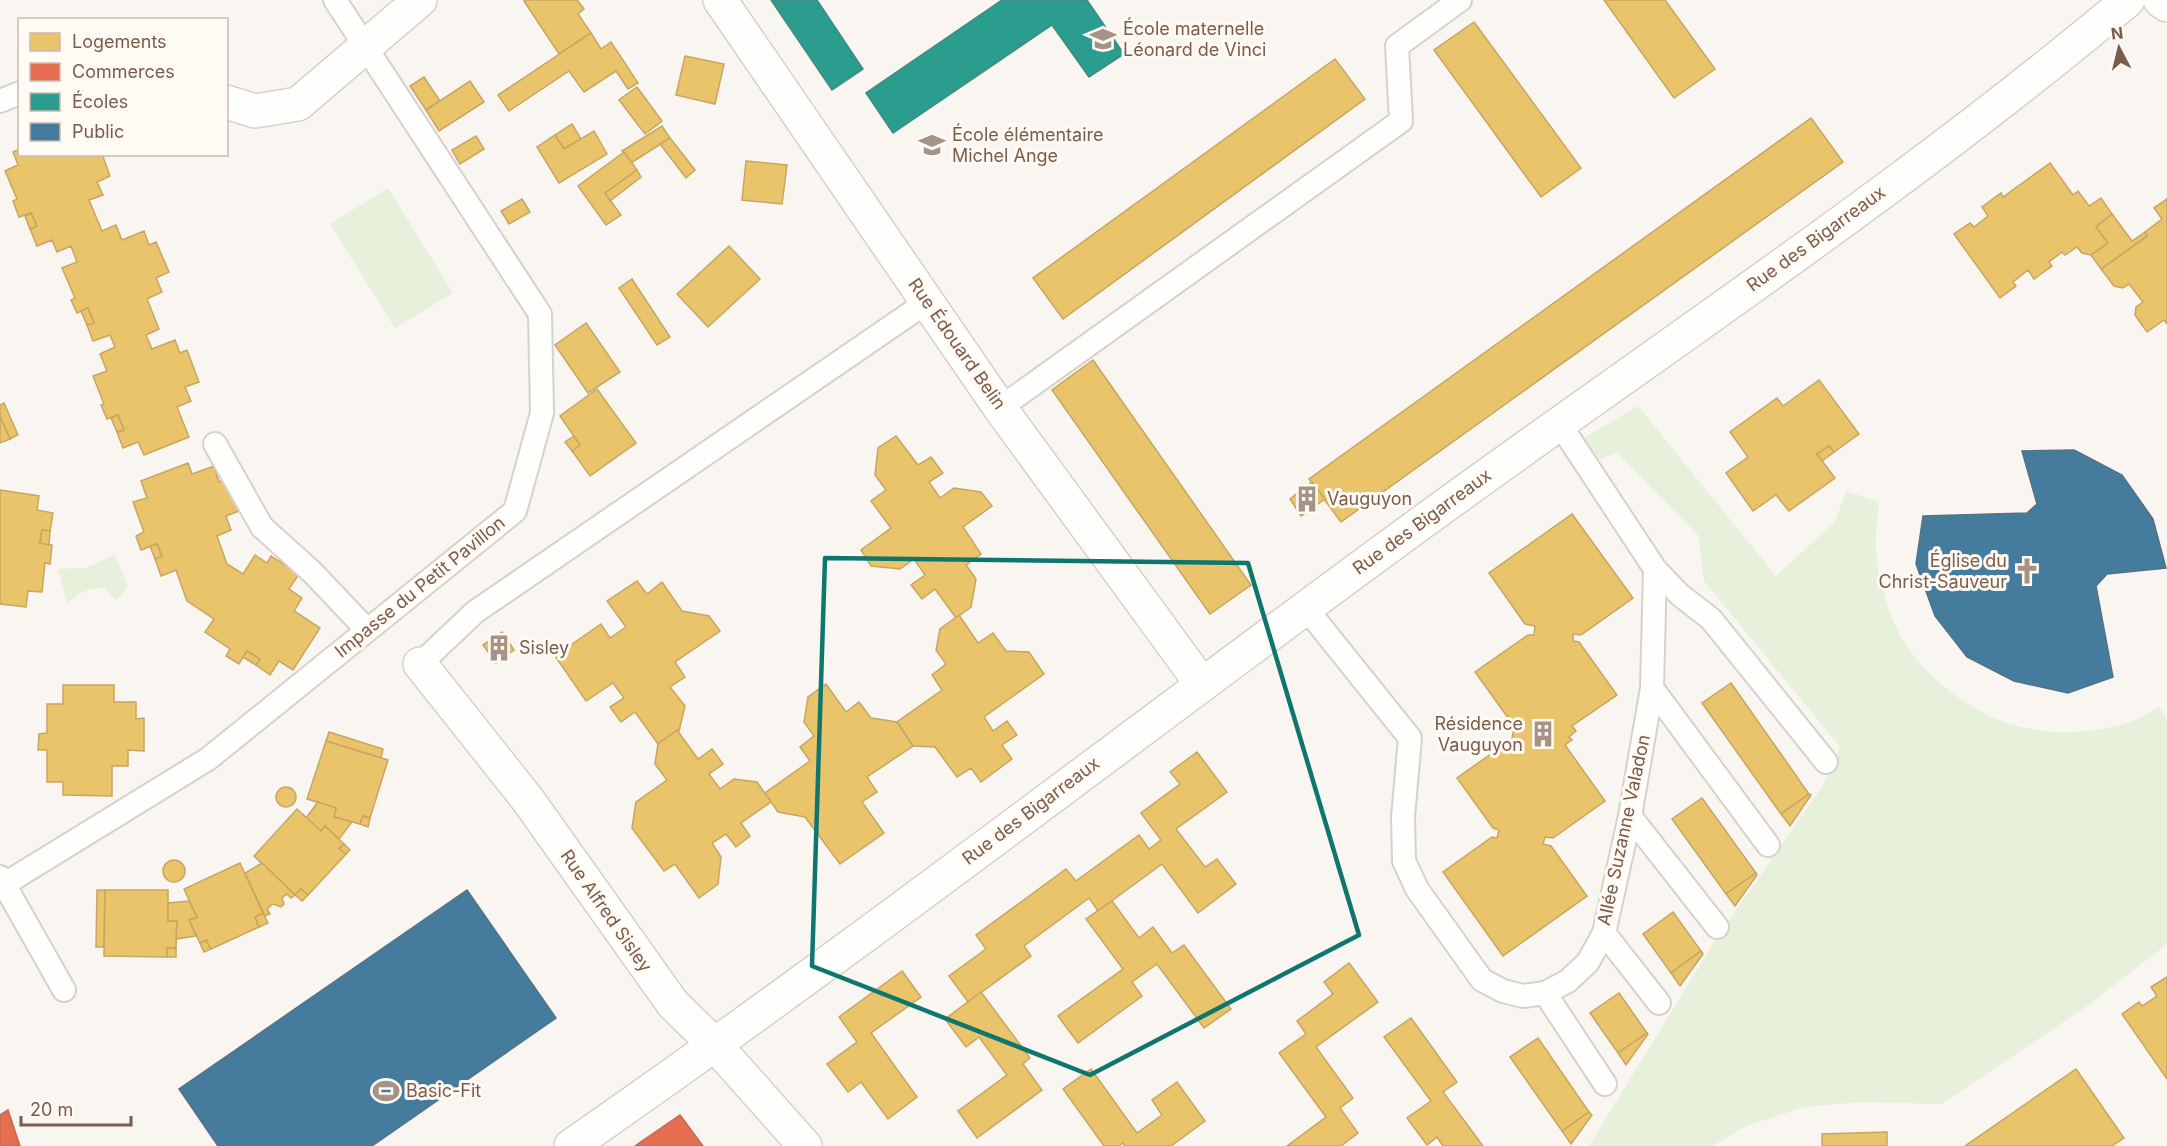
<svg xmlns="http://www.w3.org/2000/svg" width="2167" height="1146" viewBox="0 0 2167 1146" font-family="Inter,sans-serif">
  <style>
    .green { fill: #e7f0db }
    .homes { fill: #e9c46a; stroke: #c8a561; stroke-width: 1.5 }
    .shops { fill: #e76f51; stroke: #c66950; stroke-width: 1.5 }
    .schools { fill: #2a9d8f; stroke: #428a7b; stroke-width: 1.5 }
    .public { fill: #457b9d; stroke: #557285; stroke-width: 1.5 }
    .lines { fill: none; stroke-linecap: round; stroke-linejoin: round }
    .lane-casing { stroke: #d7d1cb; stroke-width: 26 }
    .street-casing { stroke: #d7d1cb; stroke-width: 36 }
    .secondary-casing { stroke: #d9d2cb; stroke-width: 36 }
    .lane { stroke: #fefefd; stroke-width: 22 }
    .street { stroke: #fefefd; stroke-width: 33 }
    .secondary { stroke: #fefefd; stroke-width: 33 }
    .marked { fill: none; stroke: #0f766e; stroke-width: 4.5; stroke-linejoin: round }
    .labels { text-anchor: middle; stroke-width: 6; stroke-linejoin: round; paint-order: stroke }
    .poi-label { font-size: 18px; fill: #7a5c4d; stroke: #fffaf3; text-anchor: start }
    .street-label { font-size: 18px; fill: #7a5c4d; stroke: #fffaf3 }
  </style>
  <rect width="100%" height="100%" fill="#f9f5f0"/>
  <g class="green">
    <path d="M388 188 453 293 395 328 330 224Z"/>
    <path d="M1638 406 1776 576 1835 522 1846 491 1879 502C1878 517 1875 533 1876 548 1876 568 1887 609 1896 627 1905 648 1924 669 1941 684 1991 729 2057 743 2123 724 2135 721 2148 713 2160 707L2167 721V944L2090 1004 1942 1104 1859 1102 1805 1107 1748 1125 1712 1146H1589L1716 939 1822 787 1840 747 1704 581 1698 535 1617 453 1597 460 1582 439Z"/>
    <path d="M115 554 128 587 116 600 104 588C87 589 79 592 67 604L58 569 86 568Z"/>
  </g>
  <g class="homes">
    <path d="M526 0H577L584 9 578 14 591 33 559 54 524 1Z"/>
    <path d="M1604 0H1665L1715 69 1674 98Z"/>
    <path d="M1474 22 1581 168 1541 197 1434 50Z"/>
    <path d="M591 33 601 49 611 42 638 83 628 89 616 71 584 92 569 71 509 111 498 95Z"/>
    <path d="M685 56 724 64 715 104 676 95Z"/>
    <path d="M1335 59 1365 99 1063 319 1033 278Z"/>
    <path d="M424 77 440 101 426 110 410 86Z"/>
    <path d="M470 81 484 102 439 131 426 110Z"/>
    <path d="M637 87 662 121 645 134 619 100Z"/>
    <path d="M1811 118 1843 162 1341 522 1309 479Z"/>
    <path d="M572 124 581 139 564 149 555 135Z"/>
    <path d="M662 126 670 138 631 163 622 151Z"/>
    <path d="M594 131 607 154 559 183 537 147 555 135 564 149Z"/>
    <path d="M476 136 484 149 460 164 452 150Z"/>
    <path d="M670 138 695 170 686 178 660 144Z"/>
    <path d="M20 149V154H102L110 176 97 182 103 195 89 200 102 231 116 225 122 240 144 231 149 245 156 242 169 272 156 278 162 292 147 299 159 329 146 335 152 349 175 340 180 353 187 350 199 382 185 387 191 401 177 407 189 437 144 455 138 442 123 448 117 432 124 430 118 415 107 419 101 405 104 404 93 376 107 371 100 354 115 347 110 335 93 341 87 325 94 323 88 308 77 313 71 300 75 298 62 268 77 262 71 246 57 252 52 240 37 246 30 229 37 226 31 213 19 217 13 201 17 199 5 171 18 165 13 152Z"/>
    <path d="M624 152 637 170 605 193 621 215 606 225 578 186Z"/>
    <path d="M746 161 787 165 782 204 742 200Z"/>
    <path d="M2050 163 2073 195 2078 191 2089 206 2101 198 2112 214 2096 227 2108 243 2091 255 2082 253 2077 247 2065 255 2062 252 2049 262 2052 266 2034 279 2028 270 2013 282 2016 286 2000 298 1954 234 1970 223 1974 227 1988 216 1982 207 2001 193 2003 197Z"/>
    <path d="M637 170 641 177 610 201 605 193Z"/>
    <path d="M522 199 530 212 509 224 501 211Z"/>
    <path d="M2167 199V324L2164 320 2147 332 2135 315 2136 307 2143 302 2129 284 2123 288 2114 286 2101 269 2147 236 2145 232 2162 219 2154 208Z"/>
    <path d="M31 213 37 226 30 229 25 216Z"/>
    <path d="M2112 214 2132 241 2145 232 2147 236 2101 269 2091 255 2108 243 2096 227Z"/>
    <path d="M729 246 760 279 708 327 677 294Z"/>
    <path d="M632 279 670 337 657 345 619 288Z"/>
    <path d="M88 308 94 323 87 325 81 311Z"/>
    <path d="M586 323 620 372 588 393 555 345Z"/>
    <path d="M1093 360 1251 585 1210 614 1052 390Z"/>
    <path d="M1819 380 1859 434 1834 452 1829 446 1817 454 1835 478 1789 511 1776 495 1753 511 1726 473 1748 457 1730 432 1777 398 1783 406Z"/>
    <path d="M597 389 636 443 590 476 572 451 580 445 560 416Z"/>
    <path d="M4 403 18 435 10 439 0 416V405Z"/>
    <path d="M118 415 124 430 117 432 111 418Z"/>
    <path d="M0 416 10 439 0 443Z"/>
    <path d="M574 436 580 445 572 451 565 442Z"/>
    <path d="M896 436 918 465 931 457 943 473 929 482 940 498 954 488 981 492 992 506 963 527 981 554 966 565 976 579 971 607 956 618 935 589 922 599 911 585 925 575 914 559 900 569 871 566 861 550 891 528 871 501 886 490 875 475 878 448Z"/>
    <path d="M1829 446 1834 452 1822 461 1817 454Z"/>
    <path d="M188 463 192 474 214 466 219 482 227 479 239 511 226 516 231 530 217 536 227 564 243 574 255 555 267 563 271 556 299 574 289 589 302 598 294 611 320 628 293 670 279 661 270 675 256 665 260 659 247 651 239 664 226 656 230 649 205 632 214 619 187 601 176 570 161 576 155 559 162 556 157 544 141 550 136 536 144 532 133 502 147 498 141 481Z"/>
    <path d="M1312 482 1325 499 1301 516 1290 499Z"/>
    <path d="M0 490 39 496 37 510 53 513 50 531 42 530 40 543 52 545 50 564 45 563 42 592 28 591 26 607 0 604Z"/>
    <path d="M1572 514 1633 598 1581 635 1573 634V641L1579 642 1617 695 1572 726 1576 731 1569 737 1572 740 1565 745 1605 801 1553 838 1545 837 1543 844 1551 846 1587 896 1503 956 1443 872 1492 837 1497 838 1499 830 1493 828 1457 778 1512 739 1514 726 1475 672 1528 635H1534L1535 626 1525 624 1489 573Z"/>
    <path d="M42 530 50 531 49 545 40 543Z"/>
    <path d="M157 544 162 556 155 559 150 546Z"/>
    <path d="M637 581 647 594 662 582 682 611 709 616 720 631 675 662 685 677 670 687 685 706 679 731 658 744 635 712 621 722 610 707 624 698 613 683 586 701 555 656 601 624 610 638 626 627 607 601Z"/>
    <path d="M959 615 978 643 993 633 1006 651 1029 652 1044 674 984 717 993 731 1007 721 1017 735 1002 745 1012 759 981 782 971 768 957 777 935 747 913 746 897 722 942 690 932 675 946 664 936 650 940 629Z"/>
    <path d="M502 632 514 650 496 663 483 645Z"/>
    <path d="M247 651 260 659 256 665 243 657Z"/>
    <path d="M1731 683 1809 794 1781 814 1702 703Z"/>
    <path d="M826 684 846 712 859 702 871 718 897 722 913 746 867 777 877 792 862 802 884 833 840 864 805 817 778 812 765 793 810 761 800 747 814 736 804 722 808 697Z"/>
    <path d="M63 685H114V702H136V719L144 718V751L128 750V766H112V796L63 795V782H47V750H38L39 734 47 733V704H63Z"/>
    <path d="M677 730 698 759 712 749 723 764 709 774 720 789 734 779 757 782 771 802 741 823 750 836 736 847 726 834 712 843 721 857 718 884 699 898 675 864 664 871 632 828 636 802 667 780 655 764 658 744Z"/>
    <path d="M329 732 383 749 381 758 326 741Z"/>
    <path d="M326 741 388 760 370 818 363 816 360 824 334 817 336 808 307 799Z"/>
    <path d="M1197 752 1227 792 1176 829 1205 867 1217 859 1236 884 1198 913 1162 864 1098 911 1089 898 1024 946 1031 956 968 1002 949 976 986 949 976 935 1066 869 1076 881 1139 835 1149 849 1161 840 1141 813 1180 784 1170 772Z"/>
    <circle cx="286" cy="797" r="10"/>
    <path d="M1809 794 1811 795 1790 826 1781 814Z"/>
    <path d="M1702 798 1756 873 1726 894 1672 819Z"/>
    <path d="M318 802 336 808 334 817 352 822 339 839 325 826 321 831 306 818Z"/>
    <path d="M297 809 321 831 325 826 344 844 339 849 346 854 308 895 301 889 295 895 254 856Z"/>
    <path d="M363 816 370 818 368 827 360 824Z"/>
    <path d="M344 844 350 850 346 854 339 849Z"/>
    <circle cx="174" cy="871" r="11"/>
    <path d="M240 863 263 913 255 917 259 927 211 949 206 940 200 943 189 920 197 917 184 889Z"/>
    <path d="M262 863 295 895 291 898 287 894 282 898 284 904 281 907 273 904 267 909 270 914 265 916 245 873Z"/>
    <path d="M1756 873 1757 875 1735 906 1726 894Z"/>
    <path d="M301 889 308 895 302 901 295 895Z"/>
    <path d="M97 890H105L104 947H96Z"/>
    <path d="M105 890H168V921H177L176 948H167V957L104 956Z"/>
    <path d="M189 901 197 917 189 920 196 936 176 939 177 921H168V903Z"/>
    <path d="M1112 901 1139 938 1153 927 1172 953 1184 945 1231 1009 1204 1028 1157 964 1132 982 1142 996 1078 1043 1058 1016 1123 969 1086 919Z"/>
    <path d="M1673 912 1701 951 1671 973 1643 934Z"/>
    <path d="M263 913 268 923 259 927 255 917Z"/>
    <path d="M206 940 211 949 204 952 200 943Z"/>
    <rect x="167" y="948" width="9" height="9"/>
    <path d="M1701 951 1703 954 1680 986 1671 973Z"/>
    <path d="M1349 963 1378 1002 1316 1047 1353 1098 1340 1108 1358 1133 1341 1146H1287L1326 1117 1279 1053 1306 1034 1297 1021 1333 994 1324 982Z"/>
    <path d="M902 971 921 997 871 1033 917 1097 888 1119 861 1082 848 1092 827 1064 857 1042 839 1017Z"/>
    <path d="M2167 977V1079L2122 1014 2139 1002 2142 1006 2157 996 2151 987Z"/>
    <path d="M981 992 1030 1058 1023 1064 1042 1090 977 1138 958 1111 1007 1075 979 1037 966 1047 945 1019Z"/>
    <path d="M1619 993 1647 1033 1618 1053 1590 1013Z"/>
    <path d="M1411 1018 1457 1082 1443 1092 1483 1146H1443L1437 1137 1427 1145 1407 1118 1431 1101 1384 1037Z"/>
    <path d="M1647 1033 1648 1034 1626 1065 1618 1053Z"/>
    <path d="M1538 1038 1589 1112 1562 1131 1510 1057Z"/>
    <path d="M1091 1069 1137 1133 1162 1115 1152 1100 1177 1082 1205 1121 1171 1146H1125L1123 1143 1119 1146H1104L1063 1089Z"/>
    <path d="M2076 1069 2124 1138 2112 1146H1965Z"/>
    <path d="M1589 1112 1592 1115 1571 1144 1562 1131Z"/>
    <path d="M1887 1132V1146H1822V1134Z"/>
  </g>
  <g class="shops">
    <path d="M8 1110 20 1146H0V1115Z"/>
    <path d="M680 1115 703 1146H635Z"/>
  </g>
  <g class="schools">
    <path d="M771 0H817L863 69 832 90Z"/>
    <path d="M1002 0H1087L1124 54 1089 77 1052 25 893 133 866 93Z"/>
  </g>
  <g class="public">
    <path d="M2074 450 2122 475 2153 519 2166 568 2107 574 2096 586 2113 677 2068 693 2014 681 1967 657 1935 616 1916 564 1923 516 2027 513 2037 504 2022 451Z"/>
    <path d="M467 890 556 1018 372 1146H218L179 1089Z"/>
  </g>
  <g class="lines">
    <g class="lane-casing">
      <g id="lane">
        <path d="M0 101 20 93"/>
        <path d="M1000 408 1401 121 1397 46 1460 0"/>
        <path d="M215 444 262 527 313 573 367 630"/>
        <path d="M1655 569 1680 595 1711 619 1826 762"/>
        <path d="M1305 607 1410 738 1403 817 1404 861 1417 889 1482 980 1503 991 1523 996 1545 993 1568 981 1588 962 1604 933 1630 816 1652 688 1655 569 1559 423"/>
        <path d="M420 664 475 612 927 302"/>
        <path d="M1652 688 1768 845"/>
        <path d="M1630 816 1717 927"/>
        <path d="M0 877 64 990"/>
        <path d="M0 887 208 759 515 511 542 413 540 314 335 0"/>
        <path d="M1604 933 1659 1003"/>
        <path d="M1545 993 1605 1084"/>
      </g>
    </g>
    <g class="street-casing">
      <g id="street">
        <path d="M720 0 1000 408 1201 683"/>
        <path d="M226 102 255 111 298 104 420 0"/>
        <path d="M420 664 528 800 673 1004 716 1046 805 1146"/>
        <path d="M571 1146C858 947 1135 732 1417 526 1655 352 1903 189 2128 0"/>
      </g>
    </g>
    <g class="secondary-casing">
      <path id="secondary" d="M2160 0 2167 5"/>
    </g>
    <use href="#lane" class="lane"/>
    <use href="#street" class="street"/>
    <use href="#secondary" class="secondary"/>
  </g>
  <path class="marked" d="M825 558 1248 563 1359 935 1090 1075 812 966Z"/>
  <defs>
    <g id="school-bare" transform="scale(2.07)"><path d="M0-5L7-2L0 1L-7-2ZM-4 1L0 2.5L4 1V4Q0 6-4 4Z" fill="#a69286" stroke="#fffaf3" stroke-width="2.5" paint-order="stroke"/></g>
    <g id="building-bare" transform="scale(2.07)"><path d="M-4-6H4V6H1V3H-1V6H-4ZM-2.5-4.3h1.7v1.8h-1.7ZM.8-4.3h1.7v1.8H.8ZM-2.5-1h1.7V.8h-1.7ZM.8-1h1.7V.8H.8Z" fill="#a69286" stroke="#fffaf3" stroke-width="2.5" paint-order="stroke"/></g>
    <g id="church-bare" transform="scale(2.07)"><path d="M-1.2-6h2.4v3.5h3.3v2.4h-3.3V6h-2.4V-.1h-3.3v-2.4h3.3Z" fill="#a69286" stroke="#fffaf3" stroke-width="2.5" paint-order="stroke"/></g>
    <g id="stadium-bare" transform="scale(2.07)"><path d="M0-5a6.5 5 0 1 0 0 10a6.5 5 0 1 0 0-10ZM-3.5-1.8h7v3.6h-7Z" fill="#a69286" stroke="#fffaf3" stroke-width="2.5" paint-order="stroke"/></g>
  </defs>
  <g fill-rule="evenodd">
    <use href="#school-bare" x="1103" y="39"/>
    <use href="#school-bare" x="932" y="145"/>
    <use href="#building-bare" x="1307" y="499"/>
    <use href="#church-bare" x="2027" y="571"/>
    <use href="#building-bare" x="499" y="648"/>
    <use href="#building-bare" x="1543" y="734"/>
    <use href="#stadium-bare" x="386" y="1091"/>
  </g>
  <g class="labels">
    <g class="poi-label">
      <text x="1123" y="35">École maternelle<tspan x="1123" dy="21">Léonard de Vinci</tspan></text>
      <text x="952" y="141">École élémentaire<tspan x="952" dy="21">Michel Ange</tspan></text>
      <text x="1327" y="505">Vauguyon</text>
      <text x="2007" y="567" text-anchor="end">Église du<tspan x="2007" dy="21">Christ-Sauveur</tspan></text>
      <text x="519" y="654">Sisley</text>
      <text x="1523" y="730" text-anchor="end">Résidence<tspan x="1523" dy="21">Vauguyon</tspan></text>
      <text x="406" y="1097">Basic-Fit</text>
    </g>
    <g class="street-label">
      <text transform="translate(1816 239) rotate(-36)" y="6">Rue des Bigarreaux</text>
      <text transform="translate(957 344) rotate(55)" y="6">Rue Édouard Belin</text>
      <text transform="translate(1422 522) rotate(-36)" y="6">Rue des Bigarreaux</text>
      <text transform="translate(420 587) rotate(-39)" y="6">Impasse du Petit Pavillon</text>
      <text transform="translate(1031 811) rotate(-37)" y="6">Rue des Bigarreaux</text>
      <text transform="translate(1624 830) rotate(-78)" y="6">Allée Suzanne Valadon</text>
      <text transform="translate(606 911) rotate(55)" y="6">Rue Alfred Sisley</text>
    </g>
  </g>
  <rect x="18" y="18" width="210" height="138" fill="#fffaf3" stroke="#cabbb1" stroke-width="1.5"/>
  <rect x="30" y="33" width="30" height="18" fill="#e9c46a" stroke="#cabbb1" stroke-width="1.5"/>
  <text x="72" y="48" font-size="18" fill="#7a5c4d">Logements</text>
  <rect x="30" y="63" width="30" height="18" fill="#e76f51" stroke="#cabbb1" stroke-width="1.5"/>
  <text x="72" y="78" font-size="18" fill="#7a5c4d">Commerces</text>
  <rect x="30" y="93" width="30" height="18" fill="#2a9d8f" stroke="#cabbb1" stroke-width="1.5"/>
  <text x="72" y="108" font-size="18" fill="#7a5c4d">Écoles</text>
  <rect x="30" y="123" width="30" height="18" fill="#457b9d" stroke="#cabbb1" stroke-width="1.5"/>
  <text x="72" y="138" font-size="18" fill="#7a5c4d">Public</text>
  <g transform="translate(2119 48) rotate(353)" stroke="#fffaf3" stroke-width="4.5" paint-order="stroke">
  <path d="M0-4.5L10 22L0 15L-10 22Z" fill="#7a5c4d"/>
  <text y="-9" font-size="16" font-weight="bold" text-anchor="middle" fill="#7a5c4d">N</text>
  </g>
  <path d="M21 1116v9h110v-9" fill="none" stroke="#7a5c4d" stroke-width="3"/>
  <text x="30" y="1116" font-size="18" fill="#7a5c4d" stroke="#fffaf3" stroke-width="4.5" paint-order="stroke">20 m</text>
</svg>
